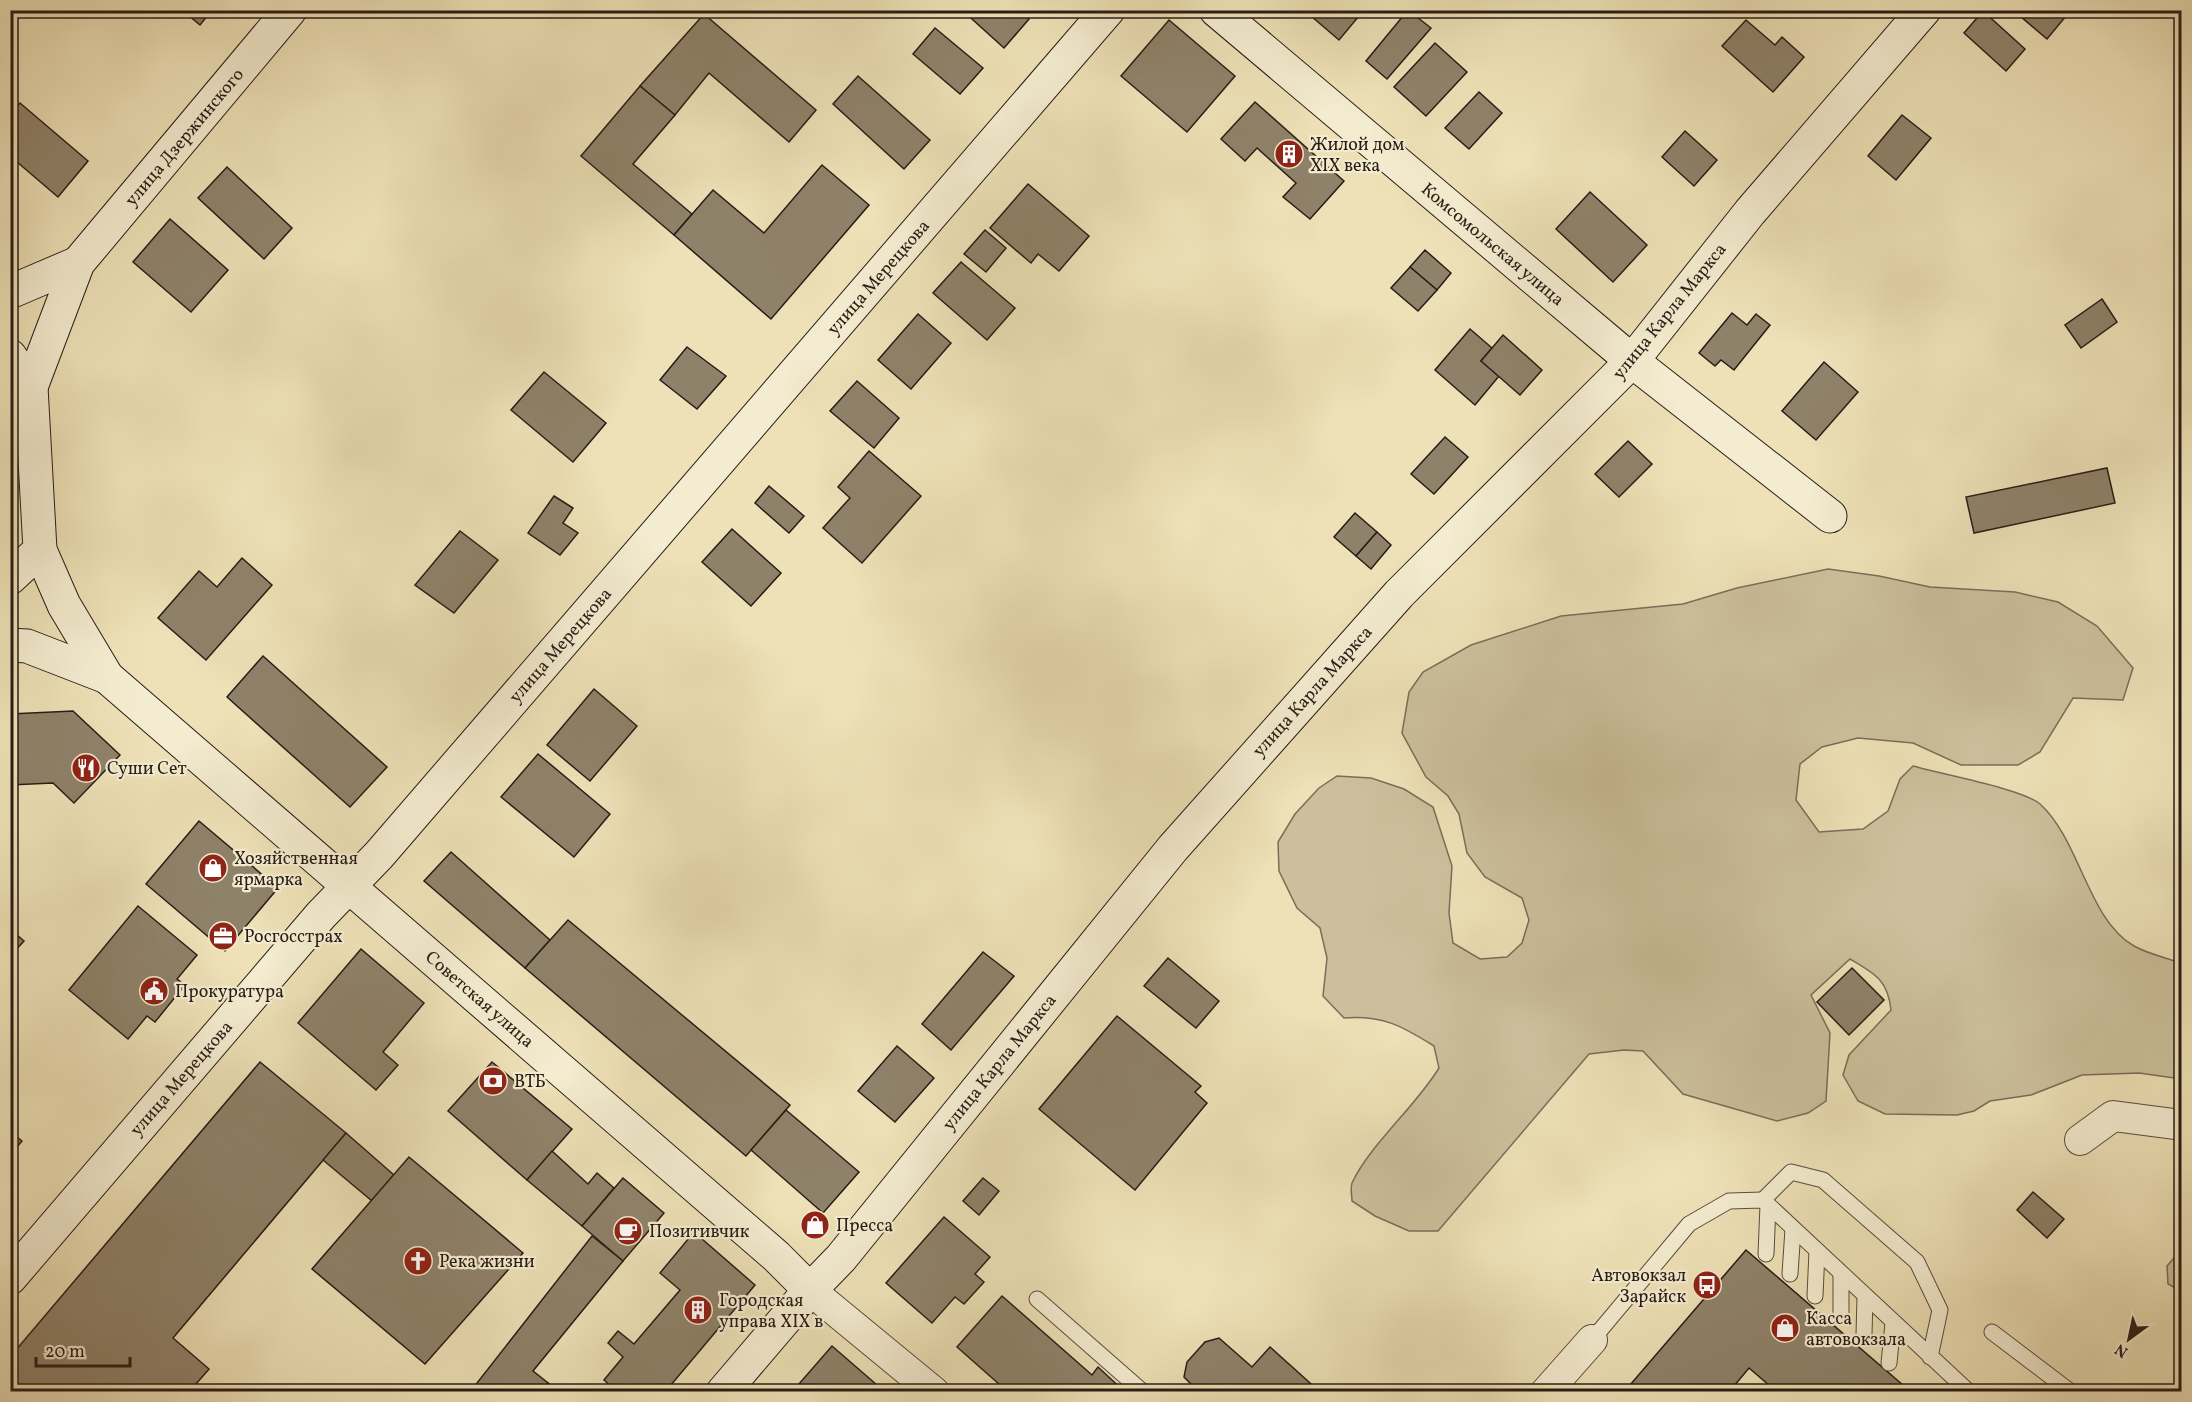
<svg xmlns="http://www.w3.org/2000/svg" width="2192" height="1402" viewBox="0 0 2192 1402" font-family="Vollkorn,serif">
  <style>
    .green { fill: #ccc09c; stroke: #7a6e59; stroke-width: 1.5 }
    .building { fill: #8f826a; stroke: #281c16; stroke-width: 1.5 }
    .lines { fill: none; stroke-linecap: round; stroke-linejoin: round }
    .lane-casing { stroke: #5a4d3e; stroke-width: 17 }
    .street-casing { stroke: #5a4d3e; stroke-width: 32 }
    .secondary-casing { stroke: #281c16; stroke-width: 35 }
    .lane { stroke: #f4ecd0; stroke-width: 15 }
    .street { stroke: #f4ecd0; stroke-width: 30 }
    .secondary { stroke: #f4ecd0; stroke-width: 33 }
    .labels { text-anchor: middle; stroke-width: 4.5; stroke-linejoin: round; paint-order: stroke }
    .street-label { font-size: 18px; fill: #281c16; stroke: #f4ecd0 }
    .poi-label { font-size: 18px; fill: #281c16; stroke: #f4ecd0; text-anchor: start }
  </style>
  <rect width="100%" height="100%" fill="#eee1b7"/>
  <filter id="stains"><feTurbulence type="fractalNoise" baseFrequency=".00333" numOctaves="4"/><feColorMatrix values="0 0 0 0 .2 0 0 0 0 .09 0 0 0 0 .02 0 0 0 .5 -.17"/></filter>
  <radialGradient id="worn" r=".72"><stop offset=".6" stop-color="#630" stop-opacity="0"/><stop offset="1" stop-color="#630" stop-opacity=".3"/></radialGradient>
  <g class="green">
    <path d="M1828 569 1879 576 1930 587 2015 592 2058 602 2097 626 2133 668 2123 700 2073 698 2040 752 2018 765H1961L1913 743 1858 738 1822 747 1800 764 1796 800 1819 832 1863 829 1888 811 1900 779 1913 766C1940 774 2023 789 2040 804 2080 840 2088 920 2134 946 2148 954 2167 958 2181 963V1079L2139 1073 2082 1075 2031 1095 1990 1101 1974 1111 1957 1115 1885 1114 1858 1101 1843 1075 1849 1055 1891 1010C1888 980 1874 973 1850 959L1811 995 1830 1033 1826 1101 1808 1113 1777 1121 1683 1094 1643 1051 1624 1050 1589 1054 1438 1231H1409L1375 1216 1352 1201C1352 1196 1350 1188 1352 1183 1369 1146 1416 1106 1439 1068L1434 1046C1402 1026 1383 1015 1344 1018L1323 996 1327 958 1320 928 1297 908 1279 871 1278 842 1295 814 1319 788 1337 776 1371 778 1404 789 1433 807 1452 866 1449 913 1453 943 1480 959 1507 957 1522 943 1529 920 1522 898 1485 877 1467 853 1459 814 1448 796 1426 777 1402 733 1409 692 1423 672 1471 645 1561 616 1683 604 1737 588Z"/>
    <path d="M2181 1250V1291L2168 1284 2167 1266Z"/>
  </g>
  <g class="building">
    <path d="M182 10H212L200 25Z"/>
    <path d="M962 10H1018L1029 19 1004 48Z"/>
    <path d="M1304 10H1364L1339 40Z"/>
    <path d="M1408 10 1431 28 1387 79 1366 61Z"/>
    <path d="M2013 10H2071L2047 39Z"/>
    <path d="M1983 11 2025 49 2006 71 1964 33Z"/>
    <path d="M704 14 816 110 789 142 709 73 675 115 640 86Z"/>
    <path d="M1169 20 1235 76 1187 132 1121 76Z"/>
    <path d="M1746 20 1775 45 1782 37 1804 57 1773 92 1722 46Z"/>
    <path d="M935 28 983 68 960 94 913 54Z"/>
    <path d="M1435 43 1467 72 1426 116 1394 87Z"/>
    <path d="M858 76 930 140 904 169 833 104Z"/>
    <path d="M640 86 675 115 633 164 692 214 674 235 581 156Z"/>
    <path d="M1479 92 1502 113 1469 149 1445 128Z"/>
    <path d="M1255 102 1344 181 1310 219 1283 197 1296 183 1257 148 1245 161 1221 139Z"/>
    <path d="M20 103 88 161 58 197 10 156V114Z"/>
    <path d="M1902 115 1931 138 1896 180 1868 156Z"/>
    <path d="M1685 131 1717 160 1694 186 1662 157Z"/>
    <path d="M822 165 869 205 771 319 674 235 713 190 764 233Z"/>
    <path d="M227 167 292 228 264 259 198 198Z"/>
    <path d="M1028 184 1089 236 1059 271 1038 254 1031 263 990 228Z"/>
    <path d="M1590 192 1647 245 1613 282 1556 229Z"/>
    <path d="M170 219 228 270 191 312 133 262Z"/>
    <path d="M985 230 1006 248 986 272 964 254Z"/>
    <path d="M1425 250 1451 273 1437 290 1410 267Z"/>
    <path d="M961 262 1015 308 987 340 933 293Z"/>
    <path d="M1410 267 1437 290 1418 311 1391 288Z"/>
    <path d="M2102 299 2117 322 2081 348 2065 325Z"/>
    <path d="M1732 313 1747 325 1756 314 1770 325 1734 370 1721 360 1715 366 1699 353Z"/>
    <path d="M918 314 951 343 911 389 878 360Z"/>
    <path d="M1470 329 1492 348 1481 361 1499 376 1475 405 1435 370Z"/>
    <path d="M1503 335 1542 370 1520 395 1481 361Z"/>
    <path d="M687 347 726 376 697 409 660 380Z"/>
    <path d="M1824 362 1858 392 1816 440 1782 411Z"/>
    <path d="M544 372 606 423 573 462 511 410Z"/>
    <path d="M857 381 899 418 874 448 830 411Z"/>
    <path d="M1445 437 1468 457 1434 494 1411 474Z"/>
    <path d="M1628 441 1652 464 1619 497 1595 474Z"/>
    <path d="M869 451 921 496 862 563 823 528 850 498 838 487Z"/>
    <path d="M2107 468 2115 503 1974 533 1966 497Z"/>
    <path d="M769 486 804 516 789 533 755 503Z"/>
    <path d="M554 496 573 508 563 523 578 533 560 555 528 533Z"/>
    <path d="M1355 513 1377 532 1356 556 1334 537Z"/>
    <path d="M732 529 781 573 751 606 702 562Z"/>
    <path d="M460 531 498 560 454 613 415 585Z"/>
    <path d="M1377 532 1391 545 1371 569 1356 556Z"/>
    <path d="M242 558 272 585 206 660 158 618 199 571 217 587Z"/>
    <path d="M263 656 387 767 350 807 227 697Z"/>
    <path d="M594 689 637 726 590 781 547 745Z"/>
    <path d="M73 711 120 755 74 803 53 783 10 785V714Z"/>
    <path d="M538 754 610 814 574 857 501 797Z"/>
    <path d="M199 821 278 888 225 951 146 884Z"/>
    <path d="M451 852 550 940 525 968 424 881Z"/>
    <path d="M138 906 197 955 177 979 185 985 155 1022 147 1016 128 1039 69 990Z"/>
    <path d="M568 920 790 1105 746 1156 525 968Z"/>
    <path d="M10 929 24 941 10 956Z"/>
    <path d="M361 949 424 1003 383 1052 398 1065 376 1090 298 1023Z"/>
    <path d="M983 952 1014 976 951 1050 922 1024Z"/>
    <path d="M1168 958 1219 1001 1196 1028 1144 986Z"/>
    <path d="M1852 968 1884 1000 1849 1035 1817 1002Z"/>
    <path d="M1117 1016 1201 1086 1195 1092 1207 1103 1135 1190 1039 1109Z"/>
    <path d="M897 1046 934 1078 895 1122 858 1091Z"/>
    <path d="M260 1062 346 1133 173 1338 209 1369 189 1392H10V1357Z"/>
    <path d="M492 1062 572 1129 527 1180 448 1111Z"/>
    <path d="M786 1110 859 1172 823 1213 751 1150Z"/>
    <path d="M10 1131 22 1141 10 1155Z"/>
    <path d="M346 1133 394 1175 372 1201 323 1160Z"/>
    <path d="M552 1151 588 1184 597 1173 614 1188 582 1226 527 1180Z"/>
    <path d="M409 1157 523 1253 425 1364 312 1269Z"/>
    <path d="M623 1178 664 1213 623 1261 582 1226Z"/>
    <path d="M983 1178 999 1191 979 1215 963 1201Z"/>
    <path d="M2033 1192 2064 1219 2047 1238 2017 1210Z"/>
    <path d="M944 1217 990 1257 975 1274 984 1282 964 1304 955 1297 932 1323 886 1283Z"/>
    <path d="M694 1232 755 1285 665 1392H617L604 1380 623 1357 608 1343 618 1331 634 1344 680 1290 660 1273Z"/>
    <path d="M592 1236 623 1261 533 1371 548 1383 542 1392H470Z"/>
    <path d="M1746 1250 1911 1392H1777L1749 1368 1729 1392H1624Z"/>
    <path d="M1002 1296 1092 1375 1098 1367 1125 1392H1008L957 1347Z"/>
    <path d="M1219 1338 1252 1367 1270 1347 1320 1392H1199L1184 1377 1187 1362 1205 1342Z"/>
    <path d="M832 1346 885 1392H792Z"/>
    <path d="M548 1383 559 1392H542Z"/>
  </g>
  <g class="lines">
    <g class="lane-casing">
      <g id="lane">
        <path d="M1763 1200 1791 1172 1823 1180 1917 1262 1940 1310 1930 1357"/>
        <path d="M1766 1254 1768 1205"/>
        <path d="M1790 1274 1793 1229"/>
        <path d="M1815 1296 1817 1251"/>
        <path d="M1037 1299 1143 1392"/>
        <path d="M1841 1315V1274"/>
        <path d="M1992 1332 2071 1392"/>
        <path d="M1864 1335 1865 1297"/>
        <path d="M1592 1340 1689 1224 1729 1201 1763 1200 1969 1392"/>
        <path d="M1889 1363 1893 1323"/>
      </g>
    </g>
    <g class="street-casing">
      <g id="street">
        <path d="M2080 1140 2113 1116 2182 1125"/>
        <path d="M810 1290 934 1392"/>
        <path d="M1546 1392 1592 1340"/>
      </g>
    </g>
    <g class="secondary-casing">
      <g id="secondary">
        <path d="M1216 10 1632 361 1830 516"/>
        <path d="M10 292 78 263"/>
        <path d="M10 356 31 387 40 550 10 578"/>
        <path d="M31 387 78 263 290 10"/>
        <path d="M40 550 64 605 107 677 776 1256 810 1290"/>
        <path d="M10 645 27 646 107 677"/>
        <path d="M10 1278 321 915 379 855 1108 10"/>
        <path d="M723 1392 810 1290 841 1258 1173 848 1399 594 1632 361 1750 212 1924 10"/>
      </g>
    </g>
    <use href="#lane" class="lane"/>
    <use href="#street" class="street"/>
    <use href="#secondary" class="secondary"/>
  </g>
  <defs>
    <g id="building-disc" transform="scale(1.5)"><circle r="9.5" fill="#8f2418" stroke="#f4ecd0"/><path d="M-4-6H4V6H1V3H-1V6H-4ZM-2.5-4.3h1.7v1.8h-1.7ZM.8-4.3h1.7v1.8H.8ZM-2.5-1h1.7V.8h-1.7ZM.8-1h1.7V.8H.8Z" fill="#fff"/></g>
    <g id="restaurant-disc" transform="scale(1.5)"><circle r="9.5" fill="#8f2418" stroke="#f4ecd0"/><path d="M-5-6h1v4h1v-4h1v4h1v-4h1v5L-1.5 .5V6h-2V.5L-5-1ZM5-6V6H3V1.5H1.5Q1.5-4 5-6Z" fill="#fff"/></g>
    <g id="shop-disc" transform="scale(1.5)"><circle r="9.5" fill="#8f2418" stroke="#f4ecd0"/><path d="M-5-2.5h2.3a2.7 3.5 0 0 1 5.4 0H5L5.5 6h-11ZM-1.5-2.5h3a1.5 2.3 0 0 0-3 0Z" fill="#fff"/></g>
    <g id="office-disc" transform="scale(1.5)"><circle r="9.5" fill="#8f2418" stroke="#f4ecd0"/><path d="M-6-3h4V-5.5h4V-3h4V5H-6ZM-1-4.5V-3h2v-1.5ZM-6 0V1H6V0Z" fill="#fff"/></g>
    <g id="civic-disc" transform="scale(1.5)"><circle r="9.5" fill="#8f2418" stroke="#f4ecd0"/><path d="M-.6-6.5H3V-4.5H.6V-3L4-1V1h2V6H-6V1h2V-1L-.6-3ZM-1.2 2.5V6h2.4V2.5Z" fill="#fff"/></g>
    <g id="bank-disc" transform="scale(1.5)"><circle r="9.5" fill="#8f2418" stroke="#f4ecd0"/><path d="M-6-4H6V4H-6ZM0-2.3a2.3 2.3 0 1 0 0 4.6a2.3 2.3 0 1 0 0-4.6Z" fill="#fff"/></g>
    <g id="cafe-disc" transform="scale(1.5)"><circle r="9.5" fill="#8f2418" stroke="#f4ecd0"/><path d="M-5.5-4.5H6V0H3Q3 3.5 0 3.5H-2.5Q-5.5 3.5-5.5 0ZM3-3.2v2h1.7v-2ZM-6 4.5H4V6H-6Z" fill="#fff"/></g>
    <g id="church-disc" transform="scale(1.5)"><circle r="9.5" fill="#8f2418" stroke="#f4ecd0"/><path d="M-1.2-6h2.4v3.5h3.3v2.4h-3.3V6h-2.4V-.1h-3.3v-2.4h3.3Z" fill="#fff"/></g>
    <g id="bus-disc" transform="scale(1.5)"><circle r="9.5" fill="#8f2418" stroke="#f4ecd0"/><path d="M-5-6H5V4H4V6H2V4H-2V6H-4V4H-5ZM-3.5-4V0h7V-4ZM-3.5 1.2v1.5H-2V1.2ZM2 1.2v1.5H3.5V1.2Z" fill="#fff"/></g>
  </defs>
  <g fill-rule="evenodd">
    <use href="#building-disc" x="1289" y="154"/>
    <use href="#restaurant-disc" x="86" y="768"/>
    <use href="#shop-disc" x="213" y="868"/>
    <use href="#office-disc" x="223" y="936"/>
    <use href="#civic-disc" x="154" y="991"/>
    <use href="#bank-disc" x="493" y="1081"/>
    <use href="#shop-disc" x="815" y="1225"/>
    <use href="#cafe-disc" x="628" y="1231"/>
    <use href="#church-disc" x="418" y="1261"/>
    <use href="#bus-disc" x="1707" y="1285"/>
    <use href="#building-disc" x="698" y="1310"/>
    <use href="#shop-disc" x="1785" y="1328"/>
  </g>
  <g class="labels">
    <g class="street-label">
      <text transform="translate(184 137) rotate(-50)" y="6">улица Дзержинского</text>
      <text transform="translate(1493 244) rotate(40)" y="6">Комсомольская улица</text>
      <text transform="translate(878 277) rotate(-49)" y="6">улица Мерецкова</text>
      <text transform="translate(1669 311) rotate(-51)" y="6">улица Карла Маркса</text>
      <text transform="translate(560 645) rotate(-49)" y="6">улица Мерецкова</text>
      <text transform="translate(1312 691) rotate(-48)" y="6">улица Карла Маркса</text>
      <text transform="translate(480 999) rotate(41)" y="6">Советская улица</text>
      <text transform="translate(999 1062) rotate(-51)" y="6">улица Карла Маркса</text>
      <text transform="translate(181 1078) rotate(-49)" y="6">улица Мерецкова</text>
    </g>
    <g class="poi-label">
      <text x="1310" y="150">Жилой дом<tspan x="1310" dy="21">XIX века</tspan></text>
      <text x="107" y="774">Суши Сет</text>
      <text x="234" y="864">Хозяйственная<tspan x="234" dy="21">ярмарка</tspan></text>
      <text x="244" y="942">Росгосстрах</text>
      <text x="175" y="997">Прокуратура</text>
      <text x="514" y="1087">ВТБ</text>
      <text x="836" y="1231">Пресса</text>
      <text x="649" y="1237">Позитивчик</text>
      <text x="439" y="1267">Река жизни</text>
      <text x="1686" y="1281" text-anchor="end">Автовокзал<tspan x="1686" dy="21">Зарайск</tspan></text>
      <text x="719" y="1306">Городская<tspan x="719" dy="21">управа XIX в</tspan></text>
      <text x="1806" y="1324">Касса<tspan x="1806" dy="21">автовокзала</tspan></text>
    </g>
  </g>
  <rect width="2192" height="1402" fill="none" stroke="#eee1b7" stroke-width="36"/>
  <rect x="12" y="12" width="2168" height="1378" fill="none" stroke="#281c16" stroke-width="3"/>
  <rect x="18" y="18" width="2156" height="1366" fill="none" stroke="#281c16" stroke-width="1.5"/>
  <g transform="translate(2129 1339) rotate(213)" stroke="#f4ecd0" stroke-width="4.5" paint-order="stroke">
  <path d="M0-4.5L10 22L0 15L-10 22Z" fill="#281c16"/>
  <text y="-9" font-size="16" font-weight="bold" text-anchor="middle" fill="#281c16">N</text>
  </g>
  <path d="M36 1357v9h94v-9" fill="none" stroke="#281c16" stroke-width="3"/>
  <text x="45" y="1357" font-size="18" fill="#281c16" stroke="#f4ecd0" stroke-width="4.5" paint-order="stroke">20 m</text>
  <rect width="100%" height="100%" filter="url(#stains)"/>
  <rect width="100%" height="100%" fill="url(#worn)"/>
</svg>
